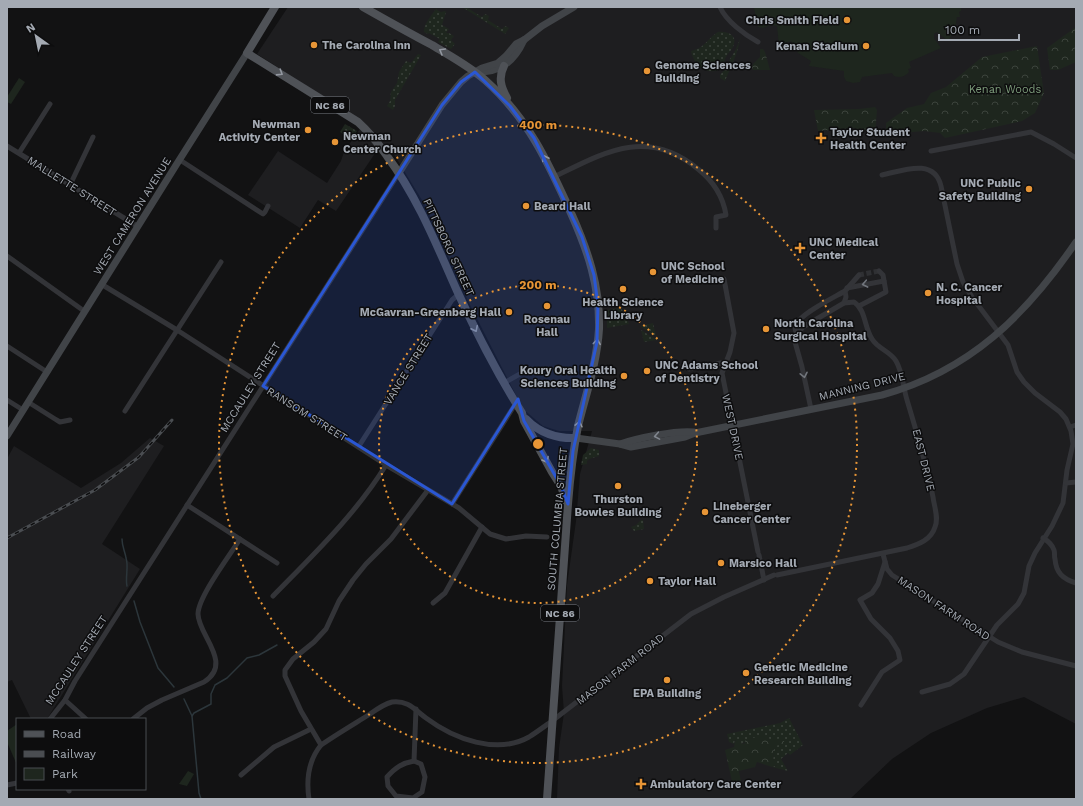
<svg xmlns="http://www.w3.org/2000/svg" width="1083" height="806" viewBox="0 0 1083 806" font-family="'Work Sans',sans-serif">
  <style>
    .built { fill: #1e1e20 }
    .grass { fill: url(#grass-dots) }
    .forest { fill: url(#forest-crowns) }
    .park { fill: #1e261e }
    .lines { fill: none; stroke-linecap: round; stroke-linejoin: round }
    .stream { stroke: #2c363b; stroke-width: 1.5 }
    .street-tunnel { stroke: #2f3033; stroke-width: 5; stroke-dasharray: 5 2.5; stroke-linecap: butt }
    .street { stroke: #333438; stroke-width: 5 }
    .secondary { stroke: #414448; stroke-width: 7 }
    .primary { stroke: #4f5257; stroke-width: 8 }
    .rail-casing { stroke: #4a4d51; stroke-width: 3 }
    .rail { stroke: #0d0d0e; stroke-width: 1.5; stroke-dasharray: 4.5; stroke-linecap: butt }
    .oneway { stroke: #9398a1 }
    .oneway2 { stroke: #71757c }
    .oneway3 { stroke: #81868e }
    .marked { fill: #2a57d4; fill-opacity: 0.2; stroke: #2a57d4; stroke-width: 3; stroke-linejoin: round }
    .ring { fill: none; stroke: #e79536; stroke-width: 2; stroke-dasharray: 2 4 }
    .poi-dot { fill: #e79536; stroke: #0d0d0e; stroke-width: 1.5 }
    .labels { text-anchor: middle; stroke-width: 3; stroke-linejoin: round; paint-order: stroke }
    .shield { fill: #0d0d0e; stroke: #777b82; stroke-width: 1 }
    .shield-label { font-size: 10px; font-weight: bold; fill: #a4aab3 }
    .poi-label { font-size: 11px; font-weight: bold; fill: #a4aab3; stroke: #0d0d0e; text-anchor: start }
    .park-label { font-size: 11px; fill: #7e9d7c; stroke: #0d0d0e }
    .street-label { font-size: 11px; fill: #a4aab3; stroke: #0d0d0e }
    .centre { fill: #e79536; stroke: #0d0d0e; stroke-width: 2 }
    .ring-label { font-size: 12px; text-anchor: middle; font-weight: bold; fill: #e79536; stroke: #0d0d0e; stroke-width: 3; stroke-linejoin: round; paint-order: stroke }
  </style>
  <defs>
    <pattern id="grass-dots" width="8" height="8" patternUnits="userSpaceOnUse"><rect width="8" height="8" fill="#1e261e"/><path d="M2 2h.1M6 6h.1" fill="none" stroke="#3c433c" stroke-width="1.8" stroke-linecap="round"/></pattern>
    <pattern id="forest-crowns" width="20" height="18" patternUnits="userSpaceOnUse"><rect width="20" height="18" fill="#1e261e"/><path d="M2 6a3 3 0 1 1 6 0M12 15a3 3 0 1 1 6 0" fill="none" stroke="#3c433c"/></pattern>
  </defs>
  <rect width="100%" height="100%" fill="#121213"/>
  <g class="built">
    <path d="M288 7H1076V724L1024 697 987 708 931 733 892 759 850 799H557L559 748 564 713 562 686 567 585 576 521 580 474 592 431H559L543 426 523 409 469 303 425 205 390 148 376 152 336 211 318 200 300 228 248 195 278 151 327 183 341 161 344 152 364 123 257 54Z"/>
    <path d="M150 438 164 446 102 544 140 569 47 719H31L12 680 7 682V459L14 446 81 488 121 463Z"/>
  </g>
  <g class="grass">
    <path d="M462 7H466L482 17 485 14 489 16 488 20 502 29 505 26 509 28 505 34Z"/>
    <path d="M437 8V10L441 12 445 11 446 12 442 25 449 29 446 33H449L454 36 451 40 455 44 451 49 438 42 440 39 438 38 429 33 428 34 424 32C423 25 432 14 437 8Z"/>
    <path d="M718 32C725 31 737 34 734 44 733 49 728 53 726 57 724 60 725 63 723 66 718 73 709 72 703 69 697 65 692 58 691 51 705 48 707 39 718 32Z"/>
    <path d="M741 37 736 55 725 81 720 78V75L726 68 730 59 735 51Z"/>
    <path d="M418 54 421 55 420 57 395 100V106L393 110 387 106 390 101 391 92 397 83 399 72 406 61 411 63Z"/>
    <path d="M345 124 357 131 351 139 340 132Z"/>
    <path d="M621 308 623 312H625L629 324 607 328V310Z"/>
    <path d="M653 323 656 336 641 327 640 326Z"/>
    <path d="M641 330 657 340 644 342Z"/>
    <path d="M591 448 599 450V456L589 459 587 461V464L581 465 583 455Z"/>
    <path d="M641 520H643L644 529 634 531 631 527 636 525Z"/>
    <path d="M789 718 803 745 790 755 788 753 781 759 788 771 772 767 777 765 773 762 774 740 760 737 750 739 741 744 735 740 734 744 729 742 727 734 780 723Z"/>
  </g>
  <g class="forest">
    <path d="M1076 27V62L1058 70H1050L1047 48Z"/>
    <path d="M1037 46 1044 93 1035 113 1022 121 945 138 940 133 924 131 891 134 886 131V123L907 108 924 104 931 93 946 87 982 57Z"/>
    <path d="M760 49H763L765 52 770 70H753L752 67 753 64 760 57Z"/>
    <path d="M875 107 877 110 875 134 854 128 818 131 814 110 859 109Z"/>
    <path d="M761 736C765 737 768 739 771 739 777 740 783 736 785 744L774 746 773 762H776L777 765 772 767 757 762 755 767 739 771 741 782 739 784 733 786 725 750 734 747 735 741 738 740 742 744 745 743V740Z"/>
  </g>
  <g class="park">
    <path d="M754 7H961V11L959 12 960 17H957L955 29 948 41 937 32 934 34V38L941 48 909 62 911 68 908 69 909 72C905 77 899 78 894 76L892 73 862 77 860 82 853 83 846 81 844 77V71L809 66 811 61 798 53 791 41 779 45 777 26 771 25 763 28 758 27V20H756Z"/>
    <path d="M19 78 25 82 11 104 7 102V97Z"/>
    <path d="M17 724V765L7 742V731Z"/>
    <path d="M188 771 194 774 187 786 179 784Z"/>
  </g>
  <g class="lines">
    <g class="stream">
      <path d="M122 539C122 547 125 551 126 558 129 567 125 577 127 586"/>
      <path d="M134 601 140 622 158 668 174 687"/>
      <path d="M184 699 192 716 199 793 201 799"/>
      <path d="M192 716 194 713 211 704V694L215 685 227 678 247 658 259 655 277 645"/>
    </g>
    <path class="street-tunnel" d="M859 275 879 271"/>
    <g class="street">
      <path d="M720 7C726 21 745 35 758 42"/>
      <path d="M7 146 137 226"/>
      <path d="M931 151 1031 132 1054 144 1076 158"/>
      <path d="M19 153 50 104"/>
      <path d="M180 160 263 214 265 212 268 206"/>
      <path d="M882 175C902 171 934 157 941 186L957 264 963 282 972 297 1008 345 1017 372 1024 382 1035 393 1060 412 1066 419 1071 431 1073 444 1067 470 1063 503 1052 526 1035 553 1029 566 1024 593 1018 604 997 625 964 674 950 684 922 692"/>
      <path d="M554 177C605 152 647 127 698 169 713 181 723 196 726 215L716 217V228"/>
      <path d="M70 185 93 137"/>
      <path d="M7 256 84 311"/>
      <path d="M724 279 734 333 730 352 722 373 758 552"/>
      <path d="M101 284 177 330 386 465 459 508 490 534 506 539 526 536 547 537"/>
      <path d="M847 288 884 281"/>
      <path d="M844 303 846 297 845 291 859 275"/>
      <path d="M859 306 886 292 883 275 879 271"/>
      <path d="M797 334C796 333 795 328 795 328 795 316 835 297 845 291"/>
      <path d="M7 346 47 372"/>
      <path d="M689 369 726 362"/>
      <path d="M504 383 527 370"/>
      <path d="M7 400 23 410"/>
      <path d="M28 402 55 419 60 422 70 420"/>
      <path d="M125 411 221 262"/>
      <path d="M1070 427 1076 425"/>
      <path d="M359 446 452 300 459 294"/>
      <path d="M1066 483 1076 482"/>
      <path d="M452 504 516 403"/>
      <path d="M187 505 277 563"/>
      <path d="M1043 538C1048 541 1052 544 1054 550 1055 553 1054 556 1055 559 1056 573 1063 579 1076 583"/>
      <path d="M883 554 887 569 892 575 998 642 1022 652 1076 666"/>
      <path d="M759 555 764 580"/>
      <path d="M777 575 907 548C919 544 931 540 935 527 939 518 934 506 933 497 926 463 917 433 907 400 903 387 903 373 896 361 890 351 878 349 872 339 864 327 866 310 854 302L844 303 803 327 795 336V342L802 367 811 409"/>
      <path d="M273 596C313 555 356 514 386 465"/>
      <path d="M433 603 445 593 482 527"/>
      <path d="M65 700 86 719"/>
      <path d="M861 705 882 672 900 660 898 651 890 638 871 619 860 600 872 593 878 584 885 562"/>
      <path d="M50 719 65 700 75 681 399 173"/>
      <path d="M133 719 147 708 162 700 204 682C234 663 198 635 198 614 198 597 230 555 240 539"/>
      <path d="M321 745 301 711 285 676V670L293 659 314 642 326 629 339 601 353 580 366 564 391 539 428 490"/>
      <path d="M414 761 421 764 425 777 422 792 413 798 396 796 388 786 387 777C395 768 402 763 414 761Z"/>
      <path d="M414 761 416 709"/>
      <path d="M241 775 274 747 311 729"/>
      <path d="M7 785 17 783"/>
      <path d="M68 789 69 791"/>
      <path d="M309 799C306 779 308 761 321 745 337 734 354 724 370 714 377 709 384 704 392 702 408 700 415 710 426 718 454 739 497 755 529 737 537 732 545 726 552 721L691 614 724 597 774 575"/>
    </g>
    <g class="secondary">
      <path d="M475 72C500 73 514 62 524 40"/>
      <path d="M399 173 442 105 461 82 468 76 482 68 498 63 506 56 516 44 524 40 542 26 574 7"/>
      <path d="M7 436C87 308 166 180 247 53"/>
      <path d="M576 438 620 444 631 447 685 437 695 433 882 395C970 371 1026 315 1076 242"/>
      <path d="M620 444C638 438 676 430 694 432"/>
    </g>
    <g class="primary">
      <path d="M275 7 247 53 358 122C369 132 378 143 387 156 418 198 437 246 458 293 477 334 498 375 522 413L524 421 552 472 561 486 566 501"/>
      <path d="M363 7C386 20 409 33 432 45 450 56 469 66 485 80 528 118 548 162 571 213 588 251 600 286 599 329 597 362 586 394 578 426 573 452 570 478 568 504L547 799"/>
      <path d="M504 66C498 78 501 87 507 98"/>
      <path d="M526 419C539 433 558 439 576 438"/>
    </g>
    <g class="rail-casing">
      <path id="rail" d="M7 538 95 490 139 457 172 420"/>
    </g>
    <use href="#rail" class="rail"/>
  </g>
  <defs><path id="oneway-chevron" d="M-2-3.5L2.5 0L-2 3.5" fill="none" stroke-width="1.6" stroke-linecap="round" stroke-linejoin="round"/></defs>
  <g class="oneway">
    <use href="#oneway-chevron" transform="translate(442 51) rotate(-150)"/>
    <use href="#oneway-chevron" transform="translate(280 73) rotate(32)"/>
    <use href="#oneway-chevron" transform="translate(545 158) rotate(-117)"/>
    <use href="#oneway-chevron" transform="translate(475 329) rotate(64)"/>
    <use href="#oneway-chevron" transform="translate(597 342) rotate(-83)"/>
    <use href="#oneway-chevron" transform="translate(579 424) rotate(-77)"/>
    <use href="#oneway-chevron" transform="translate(546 460) rotate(61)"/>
  </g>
  <g class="oneway2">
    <use href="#oneway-chevron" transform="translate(865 284) rotate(169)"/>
    <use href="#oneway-chevron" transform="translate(804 375) rotate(78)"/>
  </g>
  <use class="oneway3" href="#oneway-chevron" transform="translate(657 436) rotate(170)"/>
  <path class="marked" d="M475 72 510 106 534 138 582 237 594 275 598 305 597 342 573 451 568 504 561 486 524 421 518 399 452 504 263 386 442 105 461 82Z"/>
  <g class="ring">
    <circle cx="538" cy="444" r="159"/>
    <circle cx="538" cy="444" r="319"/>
  </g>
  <g class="poi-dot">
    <circle cx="847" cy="20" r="4"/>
    <circle cx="314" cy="45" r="4"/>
    <circle cx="866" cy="46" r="4"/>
    <circle cx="647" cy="71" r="4"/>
    <circle cx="308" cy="130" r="4"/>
    <path d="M819 132h4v4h4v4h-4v4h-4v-4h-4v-4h4z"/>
    <circle cx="335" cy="142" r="4"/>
    <circle cx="1029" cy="189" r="4"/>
    <circle cx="526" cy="206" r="4"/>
    <path d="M798 242h4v4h4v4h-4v4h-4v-4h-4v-4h4z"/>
    <circle cx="653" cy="272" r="4"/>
    <circle cx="623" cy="289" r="4"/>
    <circle cx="928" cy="293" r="4"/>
    <circle cx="547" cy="306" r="4"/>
    <circle cx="509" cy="312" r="4"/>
    <circle cx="766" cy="329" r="4"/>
    <circle cx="647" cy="371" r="4"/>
    <circle cx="624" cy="376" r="4"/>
    <circle cx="618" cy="486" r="4"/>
    <circle cx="705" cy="512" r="4"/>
    <circle cx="721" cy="563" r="4"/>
    <circle cx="650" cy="581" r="4"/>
    <circle cx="746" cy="673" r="4"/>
    <circle cx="667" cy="680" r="4"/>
    <path d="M639 778h4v4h4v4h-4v4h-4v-4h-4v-4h4z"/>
  </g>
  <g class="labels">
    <g class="shield">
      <rect x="311" y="97" width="38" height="16" rx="3"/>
      <rect x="541" y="605" width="38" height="16" rx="3"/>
    </g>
    <g class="shield-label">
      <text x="330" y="109">NC 86</text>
      <text x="560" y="617">NC 86</text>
    </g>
    <g class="poi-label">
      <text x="839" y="24" text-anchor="end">Chris Smith Field</text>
      <text x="322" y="49">The Carolina Inn</text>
      <text x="858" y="50" text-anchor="end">Kenan Stadium</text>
      <text x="655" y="69">Genome Sciences<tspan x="655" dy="13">Building</tspan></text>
      <text x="300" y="128" text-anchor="end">Newman<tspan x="300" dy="13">Activity Center</tspan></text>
      <text x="830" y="136">Taylor Student<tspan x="830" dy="13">Health Center</tspan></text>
      <text x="343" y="140">Newman<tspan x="343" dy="13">Center Church</tspan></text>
      <text x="1021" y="187" text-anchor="end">UNC Public<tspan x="1021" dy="13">Safety Building</tspan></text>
      <text x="534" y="210">Beard Hall</text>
      <text x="809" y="246">UNC Medical<tspan x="809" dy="13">Center</tspan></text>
      <text x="661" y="270">UNC School<tspan x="661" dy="13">of Medicine</tspan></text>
      <text x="936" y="291">N. C. Cancer<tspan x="936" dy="13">Hospital</tspan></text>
      <text x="623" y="306" text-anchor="middle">Health Science<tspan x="623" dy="13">Library</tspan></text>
      <text x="501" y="316" text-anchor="end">McGavran-Greenberg Hall</text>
      <text x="547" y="323" text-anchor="middle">Rosenau<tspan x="547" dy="13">Hall</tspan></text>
      <text x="774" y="327">North Carolina<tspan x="774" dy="13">Surgical Hospital</tspan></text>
      <text x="655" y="369">UNC Adams School<tspan x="655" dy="13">of Dentistry</tspan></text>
      <text x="616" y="374" text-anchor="end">Koury Oral Health<tspan x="616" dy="13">Sciences Building</tspan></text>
      <text x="618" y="503" text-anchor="middle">Thurston<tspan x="618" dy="13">Bowles Building</tspan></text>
      <text x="713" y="510">Lineberger<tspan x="713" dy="13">Cancer Center</tspan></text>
      <text x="729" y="567">Marsico Hall</text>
      <text x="658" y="585">Taylor Hall</text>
      <text x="754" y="671">Genetic Medicine<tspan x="754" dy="13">Research Building</tspan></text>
      <text x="667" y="697" text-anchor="middle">EPA Building</text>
      <text x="650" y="788">Ambulatory Care Center</text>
    </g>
    <g class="park-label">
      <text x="1005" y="93">Kenan Woods</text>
    </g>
    <g class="street-label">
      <text transform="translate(72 186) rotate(32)" y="4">MALLETTE STREET</text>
      <text transform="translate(132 216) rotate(-58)" y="4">WEST CAMERON AVENUE</text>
      <text transform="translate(449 247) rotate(65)" y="4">PITTSBORO STREET</text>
      <text transform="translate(408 369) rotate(-58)" y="4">VANCE STREET</text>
      <text transform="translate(862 386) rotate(-14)" y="4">MANNING DRIVE</text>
      <text transform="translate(250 387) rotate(-58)" y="4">MCCAULEY STREET</text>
      <text transform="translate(307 414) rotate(32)" y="4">RANSOM STREET</text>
      <text transform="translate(733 427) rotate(78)" y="4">WEST DRIVE</text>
      <text transform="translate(924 460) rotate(76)" y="4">EAST DRIVE</text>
      <text transform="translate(557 519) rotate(-85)" y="4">SOUTH COLUMBIA STREET</text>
      <text transform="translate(944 608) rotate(33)" y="4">MASON FARM ROAD</text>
      <text transform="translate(76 660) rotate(-57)" y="4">MCCAULEY STREET</text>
      <text transform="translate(620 669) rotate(-38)" y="4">MASON FARM ROAD</text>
    </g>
  </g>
  <circle cx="538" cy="444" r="6" class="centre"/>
  <g class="ring-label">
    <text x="538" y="129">400 m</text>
    <text x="538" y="289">200 m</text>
  </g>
  <rect width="1083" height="806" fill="none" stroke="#a4aab3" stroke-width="16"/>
  <rect x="16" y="718" width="130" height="72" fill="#0d0d0e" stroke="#494c50"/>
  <rect x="24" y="731" width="20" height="6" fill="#4f5257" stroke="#494c50"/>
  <text x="52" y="738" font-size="12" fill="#a4aab3">Road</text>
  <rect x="24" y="751" width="20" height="6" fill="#4a4d51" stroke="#494c50"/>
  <text x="52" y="758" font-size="12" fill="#a4aab3">Railway</text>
  <rect x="24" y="768" width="20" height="12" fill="#1e261e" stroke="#494c50"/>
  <text x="52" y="778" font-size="12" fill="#a4aab3">Park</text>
  <g transform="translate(36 36) rotate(327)" stroke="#0d0d0e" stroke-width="3" paint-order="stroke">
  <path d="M0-3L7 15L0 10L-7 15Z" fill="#a4aab3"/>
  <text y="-6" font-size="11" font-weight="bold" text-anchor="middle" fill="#a4aab3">N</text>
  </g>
  <path d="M939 34v6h80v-6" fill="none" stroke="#a4aab3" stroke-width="2"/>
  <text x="945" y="34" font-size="12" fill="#a4aab3" stroke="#0d0d0e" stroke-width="3" paint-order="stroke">100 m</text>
</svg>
